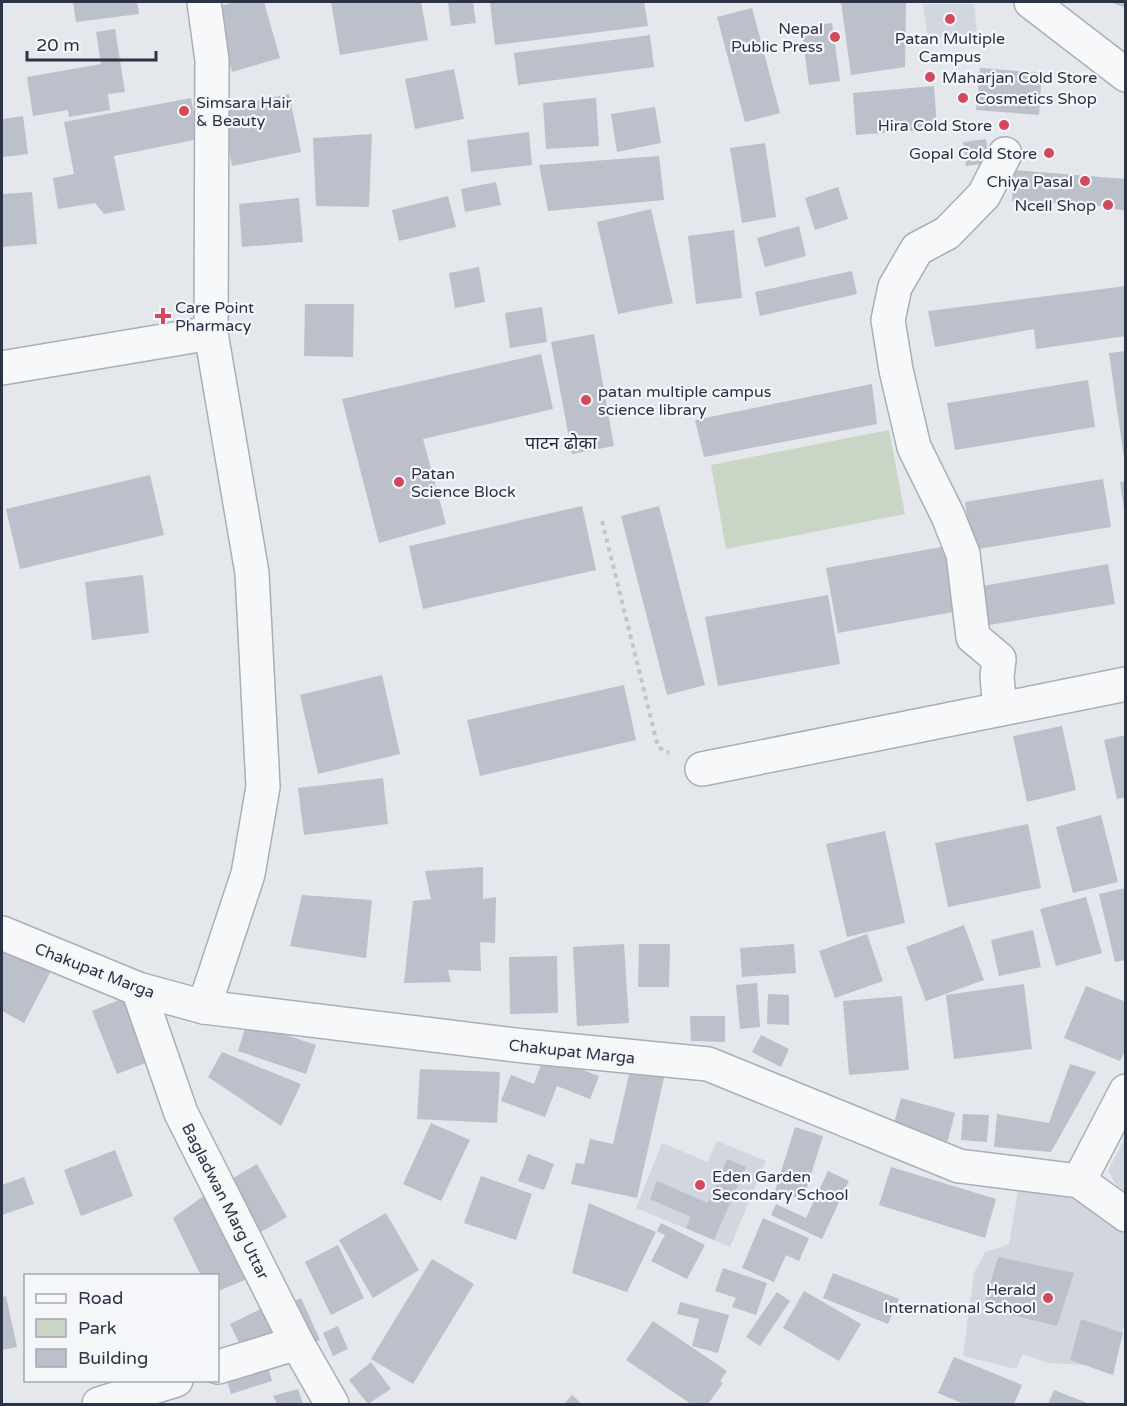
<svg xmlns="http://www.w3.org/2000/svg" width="1127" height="1406" viewBox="0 0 1127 1406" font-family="'Varela Round','Noto Sans Devanagari',sans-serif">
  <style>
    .built { fill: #d2d6de }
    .green { fill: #c9d6c5 }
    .building { fill: #bbc0ca }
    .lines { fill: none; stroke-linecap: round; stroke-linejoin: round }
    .minor-casing { stroke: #a9aeb7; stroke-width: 36 }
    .path { stroke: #c2c5cb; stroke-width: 4; stroke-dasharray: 4.5 4.5; stroke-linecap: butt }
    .minor { stroke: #f7f8fa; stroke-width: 33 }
    .poi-dot { fill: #d1495b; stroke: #f4f6f9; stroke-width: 2 }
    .labels { text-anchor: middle; stroke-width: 4.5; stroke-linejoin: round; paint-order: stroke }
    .poi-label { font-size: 16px; fill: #2b3445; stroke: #f4f6f9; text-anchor: start }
    .street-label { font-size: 16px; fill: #2b3445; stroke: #f4f6f9 }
    .neighbourhood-label { font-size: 18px; fill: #1d2536; stroke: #f4f6f9 }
  </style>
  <rect width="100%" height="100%" fill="#e4e7ec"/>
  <g class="built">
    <path d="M923 4H974L977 34 928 39Z"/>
    <path d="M1125 1137V1200L1108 1171Z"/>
    <path d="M717 1141 766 1161 730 1247 636 1208 662 1143 708 1162Z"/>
    <path d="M1020 1179 1086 1203 1125 1224V1324L1109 1366 1048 1363 1023 1354 1016 1369 963 1356 974 1273 985 1252 1009 1244Z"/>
  </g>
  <path class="green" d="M889 430 905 514 726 549 711 465Z"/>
  <g class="building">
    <path d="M73 2H137L139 14 76 22Z"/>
    <path d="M235 2H264L280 58 232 72 214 8Z"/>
    <path d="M331 2H421L428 40 340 55Z"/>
    <path d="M448 2H473L476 23 451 26Z"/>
    <path d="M490 2H644L648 26 495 45Z"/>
    <path d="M841 2H906L905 67 851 75Z"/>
    <path d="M1110 2H1126V8Z"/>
    <path d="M752 8 780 113 745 122 717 17Z"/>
    <path d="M832 23 840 81 809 85 801 27Z"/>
    <path d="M115 29 125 92 108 94 110 110 69 117 68 110 33 116 27 77 101 64 96 32Z"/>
    <path d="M650 35 654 67 518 85 514 53Z"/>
    <path d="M980 68 1042 73 1039 115 976 110Z"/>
    <path d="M454 69 464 119 415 129 405 79Z"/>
    <path d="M934 86 937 129 856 135 853 93Z"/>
    <path d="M289 94 301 152 232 166 221 108Z"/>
    <path d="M191 98 199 139 114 156 125 210 104 214 95 203 58 209 53 178 74 174 64 122Z"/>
    <path d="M596 98 599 146 546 149 543 103Z"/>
    <path d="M655 107 661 143 617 152 611 114Z"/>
    <path d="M23 116 28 154 2 157V119Z"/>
    <path d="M529 132 532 165 471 172 467 140Z"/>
    <path d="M372 134 369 207 316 206 313 138Z"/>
    <path d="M986 139 989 163 966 166 963 142Z"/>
    <path d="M765 143 776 217 742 223 730 148Z"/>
    <path d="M659 156 664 200 548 211 539 165Z"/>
    <path d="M1014 170 1126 179V211L1102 206 1012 201Z"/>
    <path d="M496 182 501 205 465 212 461 189Z"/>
    <path d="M838 187 848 219 815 230 805 198Z"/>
    <path d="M32 192 37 244 2 247V194Z"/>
    <path d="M448 196 456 227 399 241 392 210Z"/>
    <path d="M299 198 303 242 242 247 239 204Z"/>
    <path d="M651 209 673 303 618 314 597 222Z"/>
    <path d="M799 226 806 256 765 267 757 238Z"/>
    <path d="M734 230 742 298 696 304 688 236Z"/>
    <path d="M479 267 485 302 455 308 449 273Z"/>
    <path d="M852 271 857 294 760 316 755 292Z"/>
    <path d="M1126 286V336L1036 349 1034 329 935 347 928 311Z"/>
    <path d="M305 304H354L353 357 304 356Z"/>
    <path d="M542 307 547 342 510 348 505 313Z"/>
    <path d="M594 334 614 446 572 454 551 342Z"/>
    <path d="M1126 351V458H1124L1109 353Z"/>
    <path d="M541 354 553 409 423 439 446 524 379 543 342 399Z"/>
    <path d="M1088 380 1095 427 955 450 947 403Z"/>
    <path d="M872 384 877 424 704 457 695 420Z"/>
    <path d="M150 475 164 535 20 569 6 509Z"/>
    <path d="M1103 479 1111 527 972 550 965 502Z"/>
    <path d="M1126 481V509H1124L1120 482Z"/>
    <path d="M582 506 596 570 423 609 409 546Z"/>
    <path d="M659 506 705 685 667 695 621 516Z"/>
    <path d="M952 545 964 610 838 633 826 568Z"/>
    <path d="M1108 564 1115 604 983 626 977 587Z"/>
    <path d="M143 575 149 633 92 640 85 582Z"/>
    <path d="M828 595 840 664 718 686 705 617Z"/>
    <path d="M382 675 400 754 318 774 300 695Z"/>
    <path d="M624 685 636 740 480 776 467 720Z"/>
    <path d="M1062 726 1076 790 1027 802 1013 736Z"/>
    <path d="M1126 735V797L1117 799 1104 740Z"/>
    <path d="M383 778 388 824 304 835 298 788Z"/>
    <path d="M1101 815 1118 882 1073 893 1056 827Z"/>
    <path d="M1028 824 1041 888 948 907 935 843Z"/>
    <path d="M885 831 905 923 847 937 826 844Z"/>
    <path d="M483 867V899L496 897 495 943 480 942 481 971 448 970 451 982 404 983 413 901 431 899 425 871Z"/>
    <path d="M1126 888V960L1115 962 1099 894Z"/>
    <path d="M302 895 372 900 366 958 290 946Z"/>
    <path d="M1086 897 1102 953 1056 966 1040 909Z"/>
    <path d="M964 925 984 980 926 1001 906 947Z"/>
    <path d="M1033 930 1041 967 999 976 991 940Z"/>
    <path d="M867 934 883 981 835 998 819 951Z"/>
    <path d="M624 944 629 1023 577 1026 573 947Z"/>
    <path d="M639 944H670L669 987H638Z"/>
    <path d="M794 944 796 973 742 977 740 948Z"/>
    <path d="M2 945 51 971 24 1023 2 1011Z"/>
    <path d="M557 956 558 1013 510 1014 509 957Z"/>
    <path d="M757 983 760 1027 740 1029 736 985Z"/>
    <path d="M1024 984 1032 1049 954 1059 946 995Z"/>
    <path d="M1086 986 1126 1002V1049L1120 1061 1064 1038Z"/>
    <path d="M768 994 789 995V1025L767 1024Z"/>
    <path d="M902 996 909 1070 849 1075 843 1001Z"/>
    <path d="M124 998 148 1062 117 1074 92 1011Z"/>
    <path d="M690 1016H725V1042L691 1041Z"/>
    <path d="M247 1022 316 1045 306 1074 238 1051Z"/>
    <path d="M761 1035 789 1049 781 1067 752 1052Z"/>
    <path d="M222 1052 301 1084 281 1126 208 1077Z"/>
    <path d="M544 1056 599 1076 590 1099 557 1086 545 1117 501 1101 511 1075 534 1084Z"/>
    <path d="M1070 1064 1096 1072 1051 1152 994 1147 997 1114 1049 1123Z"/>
    <path d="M631 1066 665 1073 637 1198 571 1184 576 1163 584 1164 590 1139 613 1144Z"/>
    <path d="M420 1069 500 1072 497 1123 417 1119Z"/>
    <path d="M901 1098 955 1113 947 1144 892 1130Z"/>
    <path d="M963 1114 989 1115 987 1142 961 1140Z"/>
    <path d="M431 1123 470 1140 441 1201 403 1184Z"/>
    <path d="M795 1127 823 1136 803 1200 775 1191Z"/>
    <path d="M115 1150 133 1196 81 1216 64 1170Z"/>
    <path d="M528 1154 554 1164 544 1190 518 1181Z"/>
    <path d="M727 1159 746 1167 714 1240 686 1228 691 1217 650 1199 657 1181 708 1203Z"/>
    <path d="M257 1164 287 1217 259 1233 230 1180Z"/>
    <path d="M891 1167 996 1199 985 1238 879 1205Z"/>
    <path d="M828 1171 849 1181 822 1239 771 1215 776 1204 806 1218Z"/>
    <path d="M481 1176 532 1194 516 1240 464 1223Z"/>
    <path d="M24 1177 34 1204 2 1215V1185Z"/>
    <path d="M205 1195 245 1280 218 1291V1276H201L173 1218Z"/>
    <path d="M589 1203 656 1232 627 1292 572 1273Z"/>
    <path d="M386 1213 419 1270 373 1298 339 1240Z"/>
    <path d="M763 1218 809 1238 799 1261 786 1255 774 1282 742 1268Z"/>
    <path d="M661 1223 705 1245 687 1279 651 1261 665 1235 657 1231Z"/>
    <path d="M338 1245 364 1298 331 1315 305 1262Z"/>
    <path d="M998 1257 1074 1273 1057 1326 983 1308Z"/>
    <path d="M432 1259 474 1284 413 1384 371 1359Z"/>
    <path d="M723 1268 767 1283 756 1315 732 1307 736 1298 715 1291Z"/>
    <path d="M833 1273 899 1299 888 1324 823 1298Z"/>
    <path d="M804 1291 861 1324 839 1361 783 1328Z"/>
    <path d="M777 1292 790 1301 760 1346 746 1337Z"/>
    <path d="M6 1296 17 1347 2 1350V1297Z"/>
    <path d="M301 1298 320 1340 302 1347 284 1306Z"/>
    <path d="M680 1302 729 1315 718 1353 692 1346 699 1319 677 1314Z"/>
    <path d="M267 1306 279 1331 242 1349 230 1324Z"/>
    <path d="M1081 1319 1123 1333 1113 1375 1070 1360Z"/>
    <path d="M653 1321 727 1371 720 1381 723 1383 708 1404H691L626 1360Z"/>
    <path d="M338 1326 348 1349 333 1356 323 1333Z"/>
    <path d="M954 1357 1022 1385 1014 1404H964L938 1393Z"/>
    <path d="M266 1360 272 1381 231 1394 224 1372Z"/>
    <path d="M371 1362 391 1389 368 1404 349 1380Z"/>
    <path d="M298 1389 303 1404H277L273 1396Z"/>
    <path d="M1054 1390 1090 1404H1048Z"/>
    <path d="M572 1395 582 1404H564Z"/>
  </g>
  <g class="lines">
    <g class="minor-casing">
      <g id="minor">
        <path d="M1031 2 1126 75"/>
        <path d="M2 368 211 333 212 60 204 2"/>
        <path d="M1000 709 997 677 999 659 973 637 963 554 948 516 914 447 896 370 888 320 895 287 917 249 947 233 984 195 1005 154"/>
        <path d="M702 769 1126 684"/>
        <path d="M2 933 138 989 204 1007 524 1046 708 1064 959 1166 1079 1181 1126 1215"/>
        <path d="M138 989 181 1113 297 1343 332 1404"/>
        <path d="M204 1007 248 874 263 787 252 573 211 333"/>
        <path d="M1079 1181 1126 1091"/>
        <path d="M218 1367 297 1343"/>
        <path d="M99 1404 176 1380"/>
      </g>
    </g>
    <path class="path" d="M602 521 658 747 669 753"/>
    <use href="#minor" class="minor"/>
  </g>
  <g class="poi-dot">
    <circle cx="950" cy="19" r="6"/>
    <circle cx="835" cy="37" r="6"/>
    <circle cx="930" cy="77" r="6"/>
    <circle cx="963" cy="98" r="6"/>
    <circle cx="184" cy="111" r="6"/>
    <circle cx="1004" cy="125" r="6"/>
    <circle cx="1049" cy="153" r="6"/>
    <circle cx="1085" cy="181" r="6"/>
    <circle cx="1108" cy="205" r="6"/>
    <path d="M160 307h6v6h6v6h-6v6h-6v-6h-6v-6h6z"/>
    <circle cx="586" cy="400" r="6"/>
    <circle cx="399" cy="482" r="6"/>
    <circle cx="700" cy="1185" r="6"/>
    <circle cx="1048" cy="1298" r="6"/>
  </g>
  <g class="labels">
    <g class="poi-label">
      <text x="823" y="34" text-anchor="end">Nepal<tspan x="823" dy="18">Public Press</tspan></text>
      <text x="950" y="44" text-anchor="middle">Patan Multiple<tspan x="950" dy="18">Campus</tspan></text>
      <text x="942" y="83">Maharjan Cold Store</text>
      <text x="975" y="104">Cosmetics Shop</text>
      <text x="196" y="108">Simsara Hair<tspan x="196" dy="18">&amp; Beauty</tspan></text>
      <text x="992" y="131" text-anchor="end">Hira Cold Store</text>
      <text x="1037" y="159" text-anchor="end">Gopal Cold Store</text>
      <text x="1073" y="187" text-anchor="end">Chiya Pasal</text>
      <text x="1096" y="211" text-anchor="end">Ncell Shop</text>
      <text x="175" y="313">Care Point<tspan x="175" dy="18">Pharmacy</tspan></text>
      <text x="598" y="397">patan multiple campus<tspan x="598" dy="18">science library</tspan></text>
      <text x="411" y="479">Patan<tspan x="411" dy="18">Science Block</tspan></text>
      <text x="712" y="1182">Eden Garden<tspan x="712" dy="18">Secondary School</tspan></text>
      <text x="1036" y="1295" text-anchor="end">Herald<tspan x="1036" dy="18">International School</tspan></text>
    </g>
    <g class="street-label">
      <text transform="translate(95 970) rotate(21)" y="6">Chakupat Marga</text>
      <text transform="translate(572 1051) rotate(6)" y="6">Chakupat Marga</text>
      <text transform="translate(226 1201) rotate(63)" y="6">Bagladwan Marg Uttar</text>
    </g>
    <g class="neighbourhood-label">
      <text x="561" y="449">पाटन ढोका</text>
    </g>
  </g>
  <rect width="1127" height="1406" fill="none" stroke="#2b3445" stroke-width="6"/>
  <rect x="24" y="1274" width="195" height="108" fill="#f4f6f9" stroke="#a4a8b1" stroke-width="1.5"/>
  <rect x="36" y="1294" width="30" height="9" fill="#f7f8fa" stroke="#a4a8b1" stroke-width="1.5"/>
  <text x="78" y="1304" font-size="18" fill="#2b3445">Road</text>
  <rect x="36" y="1319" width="30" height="18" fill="#c9d6c5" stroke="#a4a8b1" stroke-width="1.5"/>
  <text x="78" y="1334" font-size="18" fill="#2b3445">Park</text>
  <rect x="36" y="1349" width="30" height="18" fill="#bbc0ca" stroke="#a4a8b1" stroke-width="1.5"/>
  <text x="78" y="1364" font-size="18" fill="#2b3445">Building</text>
  <path d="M27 51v9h129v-9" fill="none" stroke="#2b3445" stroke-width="3"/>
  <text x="36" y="51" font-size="18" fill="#2b3445" stroke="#f4f6f9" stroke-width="4.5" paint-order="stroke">20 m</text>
</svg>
